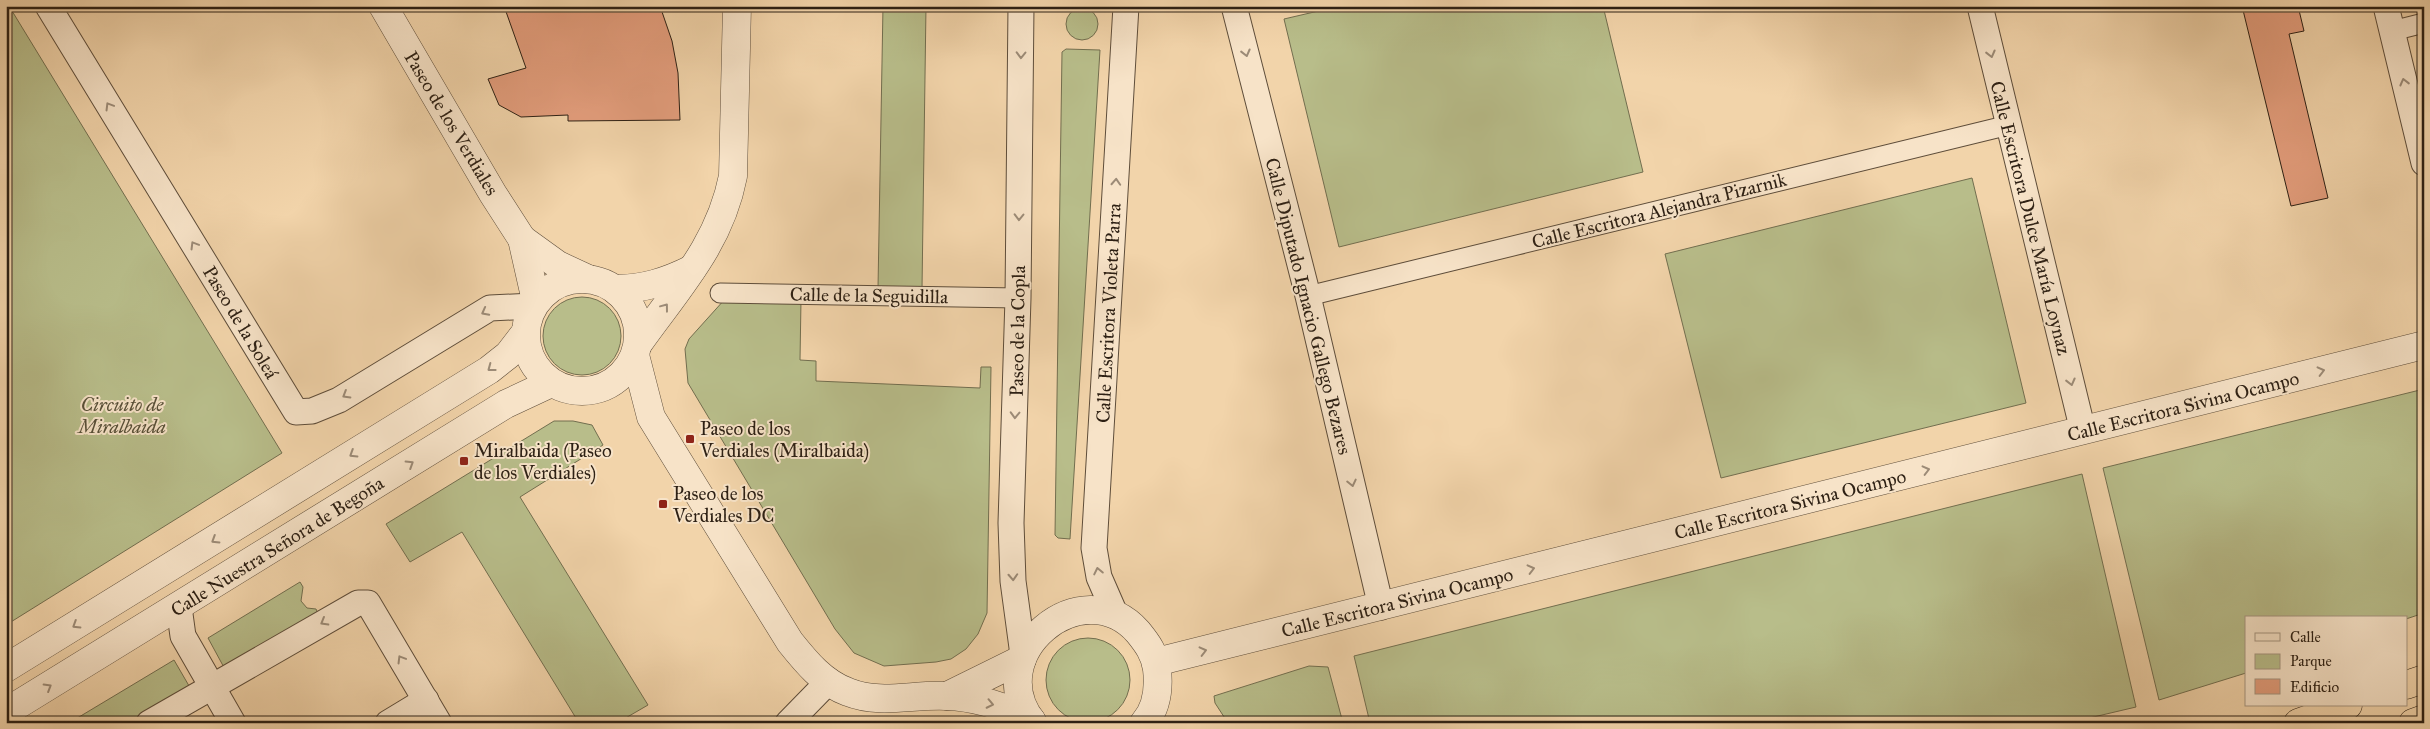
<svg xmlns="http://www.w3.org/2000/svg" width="2430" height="729" viewBox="0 0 2430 729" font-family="'IM FELL Great Primer',serif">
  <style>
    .green { fill: #b8bd8a; stroke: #726e4f }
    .building { fill: #e39d7c; stroke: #2d2014 }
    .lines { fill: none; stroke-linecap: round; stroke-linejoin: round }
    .pedestrian-casing { stroke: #5e4d3a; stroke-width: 21 }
    .minor-casing { stroke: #5e4d3a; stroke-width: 27 }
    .tertiary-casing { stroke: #5e4d3a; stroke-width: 29 }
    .trunk-casing { stroke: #2d2014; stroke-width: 29 }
    .pedestrian { stroke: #f7e3c8; stroke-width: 19 }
    .minor { stroke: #f7e3c8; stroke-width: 25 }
    .tertiary { stroke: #f7e3c8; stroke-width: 28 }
    .trunk { stroke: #f2d4aa; stroke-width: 28 }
    .oneway { stroke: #9c8b77 }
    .poi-dot { fill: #8f2418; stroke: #f7e3c8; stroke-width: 2 }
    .labels { text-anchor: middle; stroke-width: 4; stroke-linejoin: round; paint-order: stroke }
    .street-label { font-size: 19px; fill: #2d2014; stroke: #f7e3c8 }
    .park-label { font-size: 19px; font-style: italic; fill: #574f37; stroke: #f7e3c8 }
    .poi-label { font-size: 19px; fill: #2d2014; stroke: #f7e3c8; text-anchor: start }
  </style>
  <rect width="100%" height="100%" fill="#f2d4aa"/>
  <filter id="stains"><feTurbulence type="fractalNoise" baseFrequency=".004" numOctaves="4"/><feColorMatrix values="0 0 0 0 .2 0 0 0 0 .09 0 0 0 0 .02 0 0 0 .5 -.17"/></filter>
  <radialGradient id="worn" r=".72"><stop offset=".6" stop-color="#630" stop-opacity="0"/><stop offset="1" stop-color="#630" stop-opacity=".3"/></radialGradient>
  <g class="green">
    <path d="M6 6H9L282 453 6 625Z"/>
    <path d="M883 6H926L922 289 878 288Z"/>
    <path d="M1340 6H1603L1643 172 1339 247 1284 19Z"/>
    <circle cx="1082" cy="24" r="16"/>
    <path d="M1066 49 1100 50 1070 539 1058 538 1055 535 1062 52Z"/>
    <path d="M1972 178 2026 403 1721 478 1665 254Z"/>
    <circle cx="582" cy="336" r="39"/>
    <path d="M725 299 801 300 800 360 816 361V381L980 388 981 367H991L987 613 978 634 966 649 951 659 936 662 884 666 854 653 835 629 688 383 685 349 689 339Z"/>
    <path d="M2424 389V613L2406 619 2246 618V673L2159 700 2103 468Z"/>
    <path d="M554 421H573L592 425 603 445 520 497 648 705 617 723H579L462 532 410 562 386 524Z"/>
    <path d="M2082 474 2136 707 2068 723H1370L1354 656Z"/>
    <path d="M300 582 303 587 301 601 307 608 316 609 320 618 227 673 208 638Z"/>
    <circle cx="1088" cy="680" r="42"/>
    <path d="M174 660 192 691 139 723H69Z"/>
    <path d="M1309 666 1328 667 1343 723H1228L1215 703 1214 696Z"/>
  </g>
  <g class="building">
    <path d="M504 6H660L672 41 678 73 680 120 568 121V115L521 117 499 105 488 79 526 68Z"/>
    <path d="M2242 6H2298L2304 31 2289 34 2328 198 2291 206Z"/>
  </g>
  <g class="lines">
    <g class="pedestrian-casing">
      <g id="pedestrian">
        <path d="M2392 31 2424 23"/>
        <path d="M720 293 1018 298"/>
        <path d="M1308 296 2009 125"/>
      </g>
    </g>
    <g class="minor-casing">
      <g id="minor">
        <path d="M48 6 296 412 312 411 339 400 490 308 533 306"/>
        <path d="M1021 6 1018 298 1011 523 1013 581 1023 655"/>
        <path d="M1234 6 1308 296 1381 607"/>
        <path d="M1980 6 2083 431"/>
        <path d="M2386 6 2424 163"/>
        <path d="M179 607 183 636 233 723"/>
        <path d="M1116 616 1099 577 1094 548 1126 6"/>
        <path d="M149 723 358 603H368L439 723"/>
        <path d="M388 723 426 700"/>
        <path d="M788 723 829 681"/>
      </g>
    </g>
    <g class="tertiary-casing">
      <g id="tertiary">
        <path d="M383 6 493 194 522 239 536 301"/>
        <path d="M522 239 558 265 588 279"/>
        <circle cx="582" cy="335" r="56"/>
        <path d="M615 289C643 289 666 282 692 269"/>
        <path d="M638 344C677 289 720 244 733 176L737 6"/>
        <path d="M635 355 651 417 790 642C806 662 823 683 848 692 881 705 912 694 947 696 975 697 1006 707 1031 720"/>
        <path d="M1156 662 2424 345"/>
        <path d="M6 668 489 370 508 355 525 333"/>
        <path d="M947 696 1022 659"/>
        <path d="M6 712 506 404 551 383"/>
        <path d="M1033 723C979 655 1082 569 1138 632 1147 643 1155 654 1157 669 1159 687 1157 708 1144 723"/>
      </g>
    </g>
    <g class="trunk-casing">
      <g id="trunk">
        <path d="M2406 685 2424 679"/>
        <path d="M2298 723 2348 705"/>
        <path d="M2413 723 2424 719"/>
      </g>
    </g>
    <use href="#pedestrian" class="pedestrian"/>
    <use href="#minor" class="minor"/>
    <use href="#tertiary" class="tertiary"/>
    <use href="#trunk" class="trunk"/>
  </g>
  <defs><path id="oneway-chevron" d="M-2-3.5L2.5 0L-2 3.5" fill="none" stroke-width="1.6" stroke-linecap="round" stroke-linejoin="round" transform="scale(1.25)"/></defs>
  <g class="oneway">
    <use href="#oneway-chevron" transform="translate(1246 53) rotate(76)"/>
    <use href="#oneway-chevron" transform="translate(1991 54) rotate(76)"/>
    <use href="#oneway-chevron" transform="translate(1021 55) rotate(91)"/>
    <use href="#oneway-chevron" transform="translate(2404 82) rotate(-104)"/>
    <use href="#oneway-chevron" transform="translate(109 106) rotate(-121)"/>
    <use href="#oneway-chevron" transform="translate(1116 182) rotate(-87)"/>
    <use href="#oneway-chevron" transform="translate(1019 217) rotate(91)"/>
    <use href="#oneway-chevron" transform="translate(194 245) rotate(-121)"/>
    <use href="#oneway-chevron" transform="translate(665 307) rotate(-53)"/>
    <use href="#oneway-chevron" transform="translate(485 312) rotate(152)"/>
    <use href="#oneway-chevron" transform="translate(491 368) rotate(143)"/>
    <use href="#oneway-chevron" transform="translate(2321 371) rotate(-14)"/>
    <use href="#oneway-chevron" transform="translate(2071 382) rotate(76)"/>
    <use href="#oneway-chevron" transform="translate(346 395) rotate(149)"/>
    <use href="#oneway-chevron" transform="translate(1015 415) rotate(92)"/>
    <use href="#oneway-chevron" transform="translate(353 454) rotate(148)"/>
    <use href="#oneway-chevron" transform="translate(410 464) rotate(-32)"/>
    <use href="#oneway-chevron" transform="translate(1926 470) rotate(-14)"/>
    <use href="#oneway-chevron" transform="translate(1352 483) rotate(77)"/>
    <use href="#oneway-chevron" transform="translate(215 540) rotate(148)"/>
    <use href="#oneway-chevron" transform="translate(1531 569) rotate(-14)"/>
    <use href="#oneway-chevron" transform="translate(1098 571) rotate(-102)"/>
    <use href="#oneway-chevron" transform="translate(1013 577) rotate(87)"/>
    <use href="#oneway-chevron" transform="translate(324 622) rotate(150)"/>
    <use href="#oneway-chevron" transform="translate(76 625) rotate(148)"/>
    <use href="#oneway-chevron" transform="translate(1203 651) rotate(-14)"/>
    <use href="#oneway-chevron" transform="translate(401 659) rotate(-121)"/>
    <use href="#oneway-chevron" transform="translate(48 687) rotate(-31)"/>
    <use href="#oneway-chevron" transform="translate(990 704) rotate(12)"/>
  </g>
  <g class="poi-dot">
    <rect x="685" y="434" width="10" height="10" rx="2.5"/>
    <rect x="459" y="456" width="10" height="10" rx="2.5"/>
    <rect x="658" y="499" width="10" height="10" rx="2.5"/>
  </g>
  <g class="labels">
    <g class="street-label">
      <text transform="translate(452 123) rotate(59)" y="7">Paseo de los Verdiales</text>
      <text transform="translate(1659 210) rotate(-14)" y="7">Calle Escritora Alejandra Pizarnik</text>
      <text transform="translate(2031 218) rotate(76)" y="7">Calle Escritora Dulce María Loynaz</text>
      <text transform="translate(869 295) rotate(1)" y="7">Calle de la Seguidilla</text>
      <text transform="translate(1309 306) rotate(76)" y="7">Calle Diputado Ignacio Gallego Bezares</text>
      <text transform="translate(1108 313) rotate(-87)" y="7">Calle Escritora Violeta Parra</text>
      <text transform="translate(241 322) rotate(59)" y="7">Paseo de la Soleá</text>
      <text transform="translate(1017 331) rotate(-89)" y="7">Paseo de la Copla</text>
      <text transform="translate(2183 406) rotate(-14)" y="7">Calle Escritora Sivina Ocampo</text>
      <text transform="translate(1790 504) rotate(-14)" y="7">Calle Escritora Sivina Ocampo</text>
      <text transform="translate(277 546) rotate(-32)" y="7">Calle Nuestra Señora de Begoña</text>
      <text transform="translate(1397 602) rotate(-14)" y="7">Calle Escritora Sivina Ocampo</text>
    </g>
    <g class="park-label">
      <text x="122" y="411">Circuito de<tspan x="122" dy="22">Miralbaida</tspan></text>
    </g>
    <g class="poi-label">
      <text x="700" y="435">Paseo de los<tspan x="700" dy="22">Verdiales (Miralbaida)</tspan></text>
      <text x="474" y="457">Miralbaida (Paseo<tspan x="474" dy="22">de los Verdiales)</tspan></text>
      <text x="673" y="500">Paseo de los<tspan x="673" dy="22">Verdiales DC</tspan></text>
    </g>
  </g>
  <rect width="2430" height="729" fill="none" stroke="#f2d4aa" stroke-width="25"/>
  <rect x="8" y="8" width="2415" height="714" fill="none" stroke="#2d2014" stroke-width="2.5"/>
  <rect x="12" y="12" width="2405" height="704" fill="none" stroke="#2d2014"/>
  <rect x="2245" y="616" width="162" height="90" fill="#f7e3c8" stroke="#a69580"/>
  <rect x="2255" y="633" width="25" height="8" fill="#f7e3c8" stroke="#a69580"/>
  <text x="2290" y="642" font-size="15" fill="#2d2014">Calle</text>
  <rect x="2255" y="654" width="25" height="15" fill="#b8bd8a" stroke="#a69580"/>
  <text x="2290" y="666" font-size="15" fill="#2d2014">Parque</text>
  <rect x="2255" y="679" width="25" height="15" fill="#e39d7c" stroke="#a69580"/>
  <text x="2290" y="692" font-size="15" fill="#2d2014">Edificio</text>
  <rect width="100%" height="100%" filter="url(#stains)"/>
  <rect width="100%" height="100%" fill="url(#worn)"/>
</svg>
